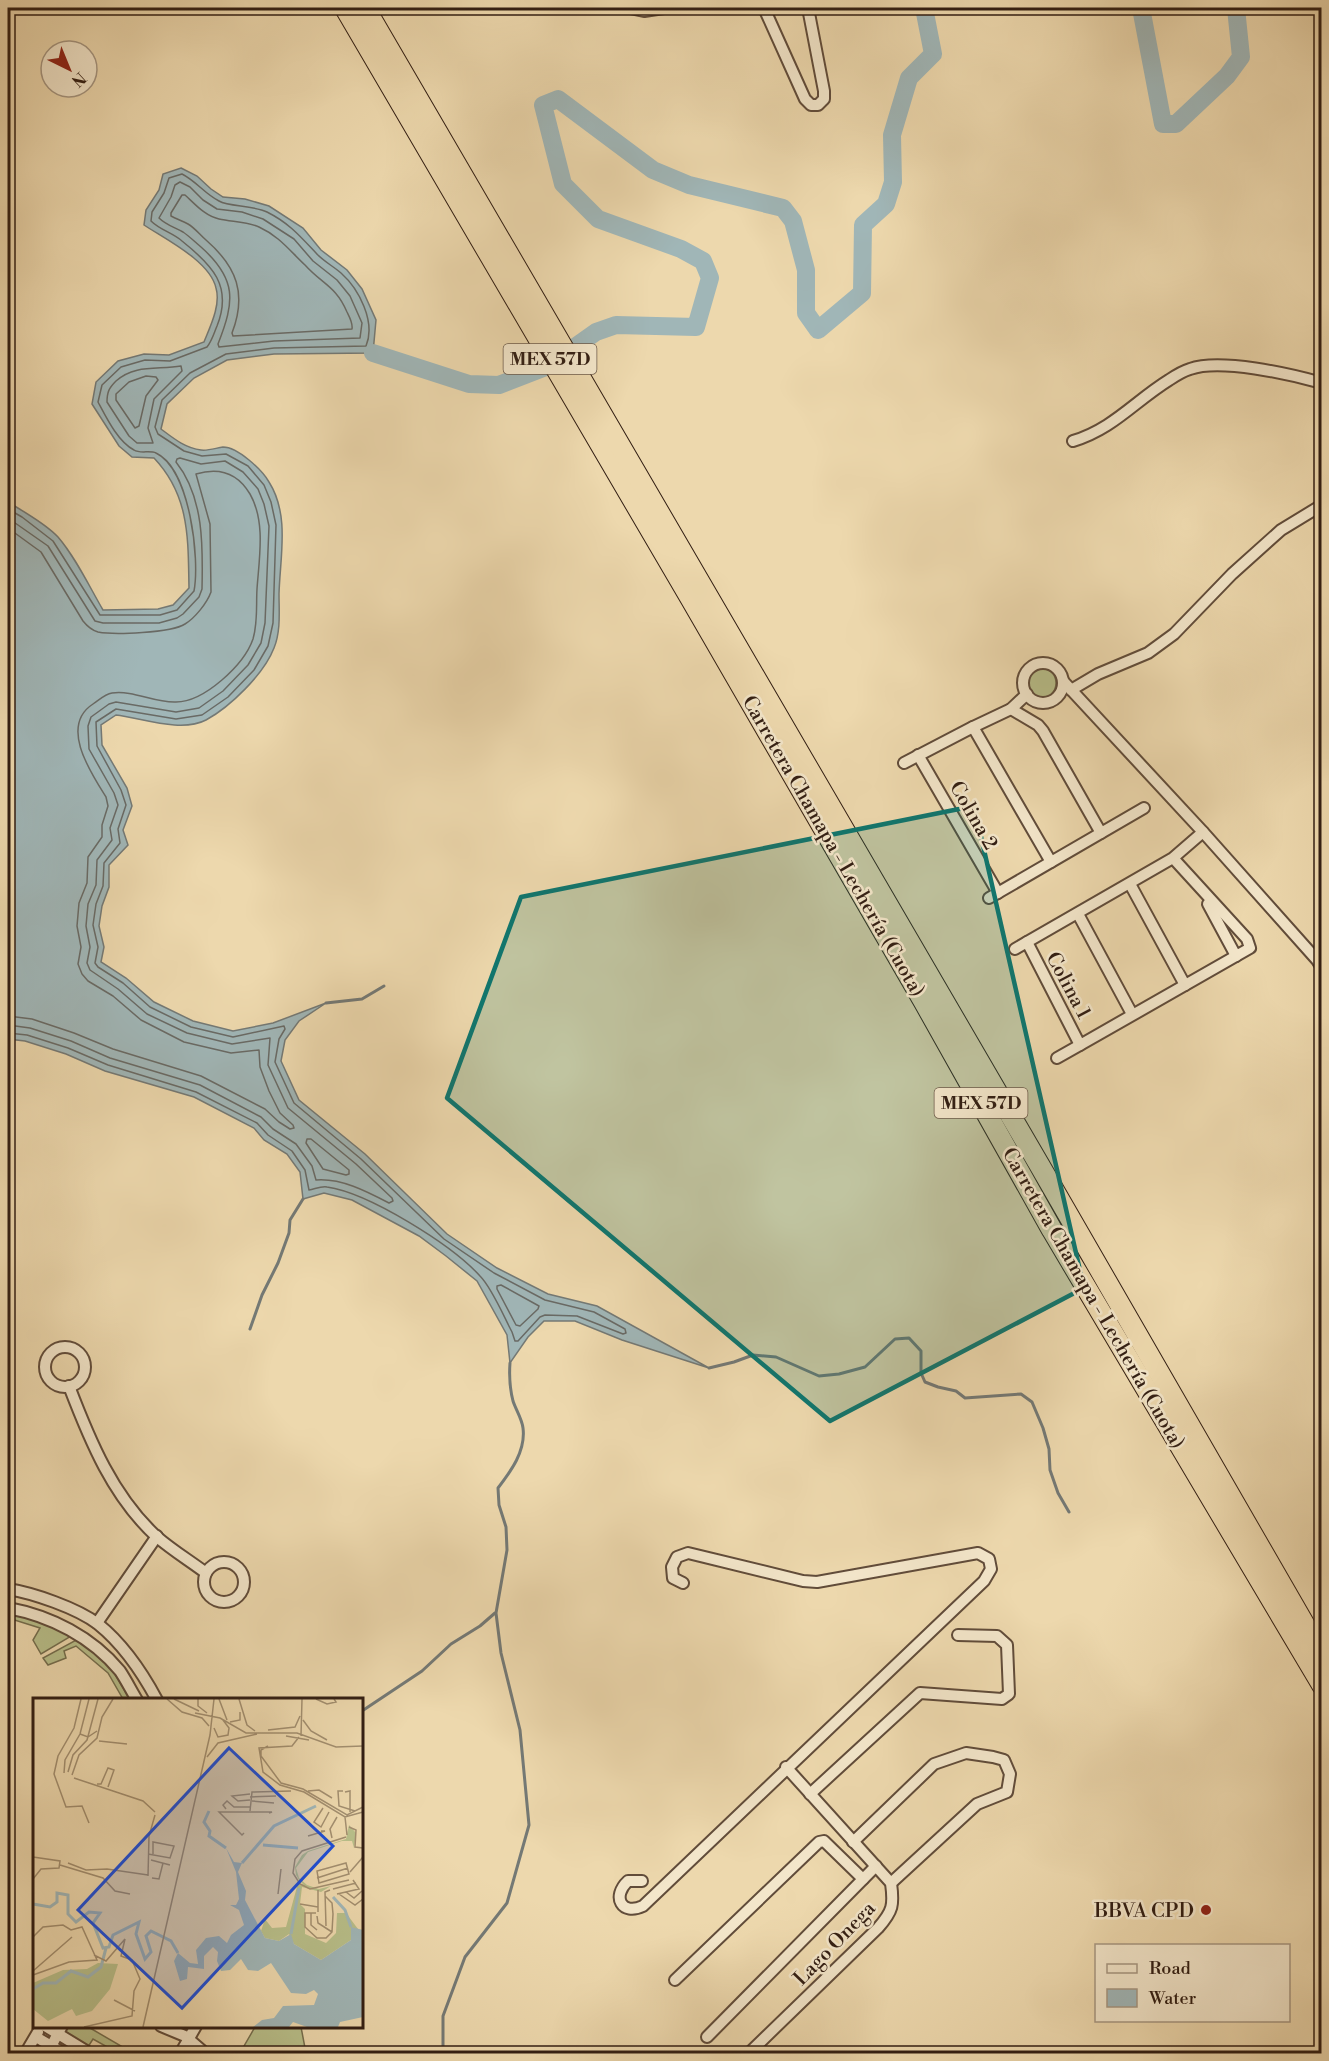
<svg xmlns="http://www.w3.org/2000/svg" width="1329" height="2061" viewBox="0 0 1329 2061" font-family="'Libre Bodoni',serif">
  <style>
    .green { fill: #b8bf8a; stroke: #756e4e; stroke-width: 1.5 }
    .water { fill: #a0b6b7; stroke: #747975; stroke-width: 1.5 }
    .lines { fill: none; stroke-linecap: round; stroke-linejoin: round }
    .shore { stroke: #696a65; stroke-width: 1.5 }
    .stream { stroke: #747975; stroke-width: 3 }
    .river { stroke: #a0b6b7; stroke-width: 18 }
    .street-casing { stroke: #614c3a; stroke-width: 14 }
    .highway-casing { stroke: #321e13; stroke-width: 22 }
    .street { stroke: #f3e6ca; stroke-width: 10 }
    .highway { stroke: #edd8ad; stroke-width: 20 }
    .marked { fill: #0f766e; fill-opacity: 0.2; stroke: #0f766e; stroke-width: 4.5; stroke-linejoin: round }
    .poi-dot { fill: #8f2418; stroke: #f3e6ca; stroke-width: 2 }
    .labels { text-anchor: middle; stroke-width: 5; stroke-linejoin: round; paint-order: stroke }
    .shield { fill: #f3e6ca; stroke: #6c5a4a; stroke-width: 1.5 }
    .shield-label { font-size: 18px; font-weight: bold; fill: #321e13 }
    .street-label { font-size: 20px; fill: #321e13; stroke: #f3e6ca }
    .poi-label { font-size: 20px; fill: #321e13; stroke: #f3e6ca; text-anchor: end }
    .inset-river { fill: none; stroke: #a0b6b7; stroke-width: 3 }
    .inset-road { fill: none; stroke: #a28e6f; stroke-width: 1.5 }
    .view { fill: #1d4ed8; fill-opacity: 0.15; stroke: #1d4ed8; stroke-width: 3 }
    .inset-edge { fill: none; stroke: #321e13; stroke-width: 3 }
  </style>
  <rect width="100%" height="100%" fill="#edd8ad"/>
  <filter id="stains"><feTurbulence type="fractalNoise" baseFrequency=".00333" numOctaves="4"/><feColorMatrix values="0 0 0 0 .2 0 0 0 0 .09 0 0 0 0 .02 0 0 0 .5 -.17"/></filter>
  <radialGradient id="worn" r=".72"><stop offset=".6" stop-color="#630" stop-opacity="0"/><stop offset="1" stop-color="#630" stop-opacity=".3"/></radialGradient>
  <g class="green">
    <circle cx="1040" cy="683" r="16"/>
    <path d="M8 1611 14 1612 73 1635 41 1654 33 1640 40 1628 8 1618Z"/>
    <path d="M78 1639C102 1652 117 1675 129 1699H123L108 1673 76 1646 64 1651 66 1658 48 1665 43 1658Z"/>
    <path d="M62 2027H90V2028L133 2053H118L93 2039 86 2050 58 2034Z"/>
    <path d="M255 2027H301L306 2053H240Z"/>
  </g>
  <path class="water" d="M181 168 197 176 211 189 223 197 245 199 269 206 303 228 321 250 347 270 362 289 376 320 373 353 274 354 227 360 194 378 167 404 161 429C173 438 185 448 201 450 208 451 216 448 223 447 238 447 262 470 269 482 290 515 280 557 279 594 279 611 281 631 274 648 264 674 230 707 206 720 181 733 142 718 116 715L101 725 102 745 127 788 132 806 123 830 128 845 109 865V887L102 906 99 926 104 947 101 962 126 978 154 1002 193 1021 233 1031 273 1023 326 1003 299 1021 285 1040 281 1061 299 1100 365 1154 447 1234 497 1268 548 1294 597 1306 709 1368 622 1340 575 1321H544L528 1337 510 1363 507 1335 477 1281 446 1256 419 1236 352 1200 324 1193 303 1199 300 1172 287 1154 264 1140 254 1128 194 1097 105 1071 66 1054 25 1041 8 1039V502C24 512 45 523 58 537 76 558 89 586 103 610L158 609 173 605 189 588C188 539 190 496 154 458L132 457 119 446 92 404 96 382 118 361 144 354 169 355 204 342C210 327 221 305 216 288 210 261 165 239 144 225L146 210 159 190 163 174Z"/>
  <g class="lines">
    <g class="shore">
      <path d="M180 182 190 187 203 200 217 209 242 212 263 219 294 239 313 261 337 280 350 296 362 323 360 338 274 341 219 347 218 344C235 301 237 279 201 247 195 242 189 236 183 232 174 227 166 225 159 218L171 197 175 185Z"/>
      <path d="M182 195H185C195 204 205 216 219 219 232 222 246 221 259 227 279 236 290 251 305 265 322 284 336 286 347 312 350 318 353 323 352 329L233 336 232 333C247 294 237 267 206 240 200 235 195 228 188 224 183 221 176 219 171 216V213Z"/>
      <path d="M181 366 182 371 154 399 148 428 153 443H137L129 436 107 402C107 392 109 388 116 381 135 364 158 370 181 366Z"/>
      <path d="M146 376 156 377 158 380 146 396 139 426 135 428 116 400V394L129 382Z"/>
      <path d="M8 509 22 517 53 541 100 615H160L177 610 194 591C200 559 190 469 156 453 150 450 140 454 134 450 118 442 106 417 98 402L102 385 121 367 145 360 170 361 207 347C212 341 214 333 217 326 233 286 212 265 182 241 173 233 160 230 151 221L152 212 164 193 169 178 182 174C196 181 205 194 219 201 229 207 252 205 267 212 289 223 300 236 316 253 323 261 333 266 341 273 359 289 376 322 366 346L274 348 226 354 190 373 162 400 155 427 158 434 184 451 202 456 226 454 248 466 264 485 271 502 276 525 273 623 268 646 254 670 228 697 202 715 176 719 116 709 96 722 97 746 121 790 126 805 118 829 120 843 104 863 103 886 96 904 93 925 98 947 95 963 98 967 123 983 150 1007 191 1027 233 1037 284 1026 285 1029 279 1039 275 1062 294 1103 361 1159 444 1239 494 1273 545 1300 594 1312 625 1329 626 1333 623 1334 577 1316 545 1315 540 1317 518 1341H515L512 1332C504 1317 492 1288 480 1276 452 1245 369 1193 327 1187 321 1186 315 1189 309 1190L305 1170 292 1151 268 1135 257 1123 196 1092 108 1065 68 1048 27 1035 8 1033"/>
      <path d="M8 518 48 546 95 621 103 623H159L177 618 183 614 199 597 202 589C203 547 204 497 176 462L177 459 180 458 201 464 225 461 243 472 258 489 264 504 269 526 265 623 261 643 248 665 223 691 199 708 176 712 116 702 109 704 91 717 88 726 89 749 114 793 118 805 110 828 112 840 97 860 96 885 88 904 86 926 90 947 87 963 90 970 118 989 147 1014 187 1033 232 1044 270 1038 268 1065 288 1108 356 1164 392 1198 393 1201 389 1203C366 1191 341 1178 316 1180L312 1166 296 1144 273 1129 261 1117 200 1085 110 1058 71 1041 30 1028 8 1025"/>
      <path d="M8 528 41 552 83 621C87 626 91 630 98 632 114 635 171 633 185 624 195 618 207 603 211 592L210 524 196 474C219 467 237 472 250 494 266 522 259 559 257 589 256 605 258 622 253 639 244 665 204 702 176 702 154 703 134 690 112 693 105 694 99 700 93 704 59 726 91 773 106 797L108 806 102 825V837L88 857 87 883 79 903 77 926 81 947 78 964 82 974 88 981 113 996 141 1020 184 1042 231 1053 259 1050 260 1067 269 1091 280 1113 293 1125 294 1128 290 1129 279 1122 265 1109 201 1076 113 1049 74 1033 32 1019 8 1016"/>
      <path d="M307 1139H311L349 1170V1174L346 1175 323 1169 306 1143Z"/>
      <path d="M501 1285 539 1306 538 1309 520 1326 516 1325 497 1289V1286Z"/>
    </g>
    <g class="stream">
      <path d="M326 1003 362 999 384 986"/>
      <path d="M250 1329 262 1295 278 1263 289 1233 290 1220 303 1199"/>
      <path d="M709 1368 734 1362 753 1355 776 1357 819 1376 839 1374 865 1367 895 1339 909 1338 921 1351V1373L925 1382 938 1387 956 1391 965 1398 1021 1394 1032 1402 1043 1428 1049 1449 1050 1470 1058 1493 1069 1512"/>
      <path d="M362 1711 422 1671 451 1644 480 1626 495 1613"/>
      <path d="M443 2054V2016L465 1957 507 1903 529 1825 520 1730 501 1653 496 1613 507 1550 506 1527 499 1505 498 1488C511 1471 526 1451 523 1428 522 1419 516 1410 513 1401 510 1389 509 1376 510 1363"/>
    </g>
    <g class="river">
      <path d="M1141 8 1163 124H1176L1227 76 1241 57 1236 8"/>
      <path d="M373 353 469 384 499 385 548 366 596 332 616 325 696 327 710 278 703 261 681 249 598 219 563 184 543 105 558 99 653 170 689 185 783 208 793 221 806 270V313L818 330 862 293 863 225 886 204 893 182 892 135 909 78 933 54 924 8"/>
    </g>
    <g class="street-casing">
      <g id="street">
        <path d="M630 8 644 11 664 8"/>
        <path d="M764 8 805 99 811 105H818L824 99V91L808 8"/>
        <path d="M1073 441C1113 429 1135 401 1169 380 1175 376 1183 371 1190 369 1220 358 1290 374 1322 383"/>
        <circle cx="1043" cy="683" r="20"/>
        <path d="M1063 681 1203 832 1317 960 1322 968"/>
        <path d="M1071 690 1098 674 1148 653 1174 634 1232 574 1281 530 1322 505"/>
        <path d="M1027 694 1011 709 973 727 1051 862"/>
        <path d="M1011 709 1038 725 1043 731 1101 833"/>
        <path d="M918 755 998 893"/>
        <path d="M904 763 973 727"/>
        <path d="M1173 858 1247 939 1250 948 1080 1045 1027 942 1173 858 1203 832"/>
        <path d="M1130 884 1185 985"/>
        <path d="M989 898 1144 808"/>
        <path d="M1208 904 1236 956"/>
        <path d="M1078 914 1132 1014"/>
        <path d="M1015 949 1027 942"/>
        <path d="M1057 1058 1080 1045"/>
        <circle cx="65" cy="1367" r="20"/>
        <path d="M69 1386C90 1441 113 1497 157 1537 172 1550 190 1561 206 1573"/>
        <circle cx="224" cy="1582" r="20"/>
        <path d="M8 1589C33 1593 77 1608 98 1624 123 1644 142 1672 157 1700"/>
        <path d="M8 1608C51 1616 92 1637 120 1671 126 1680 131 1690 137 1700"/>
        <path d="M97 1623 157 1536"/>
        <path d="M810 1794 920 1693 1002 1699 1009 1694 1007 1645 997 1636 958 1635"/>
        <path d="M853 1842 934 1764 966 1753 993 1757 1004 1760 1010 1774 1007 1792 977 1804 891 1883"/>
        <path d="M642 1881H628C611 1897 622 1916 643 1906L984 1581 991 1569 989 1559 978 1553 817 1582 803 1581 688 1553 677 1557 672 1567 673 1578 683 1583"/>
        <path d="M675 1980 819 1842 824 1841 863 1879"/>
        <path d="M45 2026 91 2054"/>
        <path d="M161 2026 185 2036 206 2054"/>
        <path d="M36 2037 65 2054"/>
        <path d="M707 2037 876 1866"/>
        <path d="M25 2054 38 2032"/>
        <path d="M47 2054 62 2026"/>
        <path d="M180 2054 196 2026"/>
        <path d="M748 2054 878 1928C893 1911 894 1905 891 1883L786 1767"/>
      </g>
    </g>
    <g class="highway-casing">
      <g id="highway">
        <path d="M345 8 692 601 924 1002 1052 1230 1322 1685"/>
        <path d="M365 8 1040 1166 1322 1655"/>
      </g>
    </g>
    <use href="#street" class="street"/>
    <use href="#highway" class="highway"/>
  </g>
  <path class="marked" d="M974 806 1084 1288 830 1421 447 1098 521 897Z"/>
  <circle class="poi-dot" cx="1206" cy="1910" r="6"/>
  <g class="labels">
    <g class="shield">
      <rect x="503.5" y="344" width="93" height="30" rx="4.5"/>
      <rect x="934.5" y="1088" width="93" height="30" rx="4.5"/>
    </g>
    <g class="shield-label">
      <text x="550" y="365">MEX 57D</text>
      <text x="981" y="1109">MEX 57D</text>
    </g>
    <g class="street-label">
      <text transform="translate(974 815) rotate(60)" y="7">Colina 2</text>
      <text transform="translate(834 846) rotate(60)" y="7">Carretera Chamapa - Lechería (Cuota)</text>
      <text transform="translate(1069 985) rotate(62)" y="7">Colina 1</text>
      <text transform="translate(1094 1298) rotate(60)" y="7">Carretera Chamapa - Lechería (Cuota)</text>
      <text transform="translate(834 1943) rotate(-46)" y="7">Lago Onega</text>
    </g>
    <g class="poi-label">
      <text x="1194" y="1917">BBVA CPD</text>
    </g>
  </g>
  <g transform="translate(33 1698)">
    <rect width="330" height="330" fill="#edd8ad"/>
    <path d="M316 127 323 135 321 150 319 143H309L275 154 263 170 266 180 274 187 286 191 298 188 288 194 269 189 267 206 272 211V236L293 245 303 235 304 215H313L325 231H318V242L288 262 261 246 256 236 246 243 232 240 228 233 232 221 239 230 253 229 265 185 278 189 271 187 266 182 263 177 262 169 269 157 275 153 313 141ZM65 265 85 266 77 291 59 313 43 318 39 311 15 323 0 311V285L30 272 54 271Z" fill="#b8bf8a"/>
    <path d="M193 150 201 164 209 165 205 174 213 193 212 202 232 240 246 243 258 236 261 246 288 262 318 242V229L330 232V319L307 324 305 329H274L260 324 256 329H220L229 322 241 320 250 308 281 307 285 296 281 292 273 296 258 295 238 265 225 273 215 272 208 261 197 272 188 273 184 263 185 254 180 249 171 258V271L155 269 154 281 147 283 141 263 145 255 157 265 165 266 163 252 173 240 186 238 194 245 198 237 211 227 206 212 197 207H203L206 201 203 174Z" fill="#a0b6b7"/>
    <path class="inset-river" d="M176 113 171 124 177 133 176 138 193 150M230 147 265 150M209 165 241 128 283 108M300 199 312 212 318 229M0 206 17 209 24 204V195L35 197V216L43 224 56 214 67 215 60 225 70 250 76 249 80 237 106 224 103 236 112 261 118 254 113 238 118 233 138 243 145 255M258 236 266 190M0 291 10 285H23L38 273 55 279 68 269 73 250"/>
    <path class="inset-road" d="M48 1 41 30 25 58 21 76 33 109 49 108 56 125M134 1 149 14 169 20 176 28M141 1 166 13M165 1V8L174 15M186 1 194 22M206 1 214 27 222 33M283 1 294 6 303 4 301 1M162 15 187 20 213 35H264L303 49 330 48M270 22 278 33 294 42M197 24 207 22V14M181 30 185 39 195 37 196 30 190 22M235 32 262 29 267 18M47 36 55 39 64 33M253 38 276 42M268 38 269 1M266 39 259 48 226 50 230 74 247 87 271 94 312 119 330 114M66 43 94 46M235 48 228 52V58L248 85 270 91 314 117 330 109M174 59 185 45 224 36M35 74 40 57 54 42 65 1M31 75 32 62 47 36 56 1M39 77 46 57 64 40 69 19 80 1M41 80 110 103 122 114M64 86H68L75 70 81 72 75 89M275 93 286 92 299 100M310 93H305L306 108 322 113M312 94 317 93V114M217 96 199 98 205 103 217 102M217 99 243 98M219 103 241 105M290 110 281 124 288 129 296 114M193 111 190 107 194 103 201 109H217M217 113 219 94 258 93M312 119 314 137M316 129 323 132 322 149 330 150M211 135 209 137 186 114H239L236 115M275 138 292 133H288M313 139 269 153 262 161 260 175 267 186 277 191 316 182M299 140 297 131 304 119M115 156 137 160 141 148 120 144V156M0 159 27 163 26 170 8 171 0 181M118 162 137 167M35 165 53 172 74 171 115 177M313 165 316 176 286 185 284 173ZM27 167 70 180 82 193 97 196M317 174 330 159M115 178 116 138 122 117M119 180 126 181 130 165M284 180 315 170M300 191 323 185M285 192V214M313 194 321 200 329 193M245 196 248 171M304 196 326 191 320 182M306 196 322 207 330 201M267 206 285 209M278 215V227L284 232M283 215H272V229L284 240H293L299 234 300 216 299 205 292 198M284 218 285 225 299 234M293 228 292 194 297 192M0 239 10 229 30 227 38 232 49 229 64 262 36 264 0 277M0 273 39 239M81 302 102 313M51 329 99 318 101 293 107 281 99 262 88 258 92 241 73 263 61 257M110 329 177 37 181 1"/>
    <path class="view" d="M196 50 300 148 149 310 45 212Z"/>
    <rect width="330" height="330" class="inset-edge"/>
  </g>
  <rect width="1329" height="2061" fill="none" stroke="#edd8ad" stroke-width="30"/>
  <rect x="9" y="9" width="1311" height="2043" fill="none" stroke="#321e13" stroke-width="3"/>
  <rect x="15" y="15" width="1299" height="2031" fill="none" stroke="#321e13" stroke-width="1.5"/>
  <rect x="1095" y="1944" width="195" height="78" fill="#f3e6ca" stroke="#a69681" stroke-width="1.5"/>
  <rect x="1107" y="1964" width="30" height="9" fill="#f3e6ca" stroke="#a69681" stroke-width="1.5"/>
  <text x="1149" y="1974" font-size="18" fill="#321e13">Road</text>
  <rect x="1107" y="1989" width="30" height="18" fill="#a0b6b7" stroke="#a69681" stroke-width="1.5"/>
  <text x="1149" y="2004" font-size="18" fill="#321e13">Water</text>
  <g transform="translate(69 69) rotate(137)"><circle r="28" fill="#f3e6ca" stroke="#a69681" stroke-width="1.5"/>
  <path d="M0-4.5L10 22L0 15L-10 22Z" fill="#8f2418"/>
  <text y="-9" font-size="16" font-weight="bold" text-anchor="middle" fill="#321e13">N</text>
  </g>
  <rect width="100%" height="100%" filter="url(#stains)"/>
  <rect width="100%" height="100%" fill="url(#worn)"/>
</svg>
